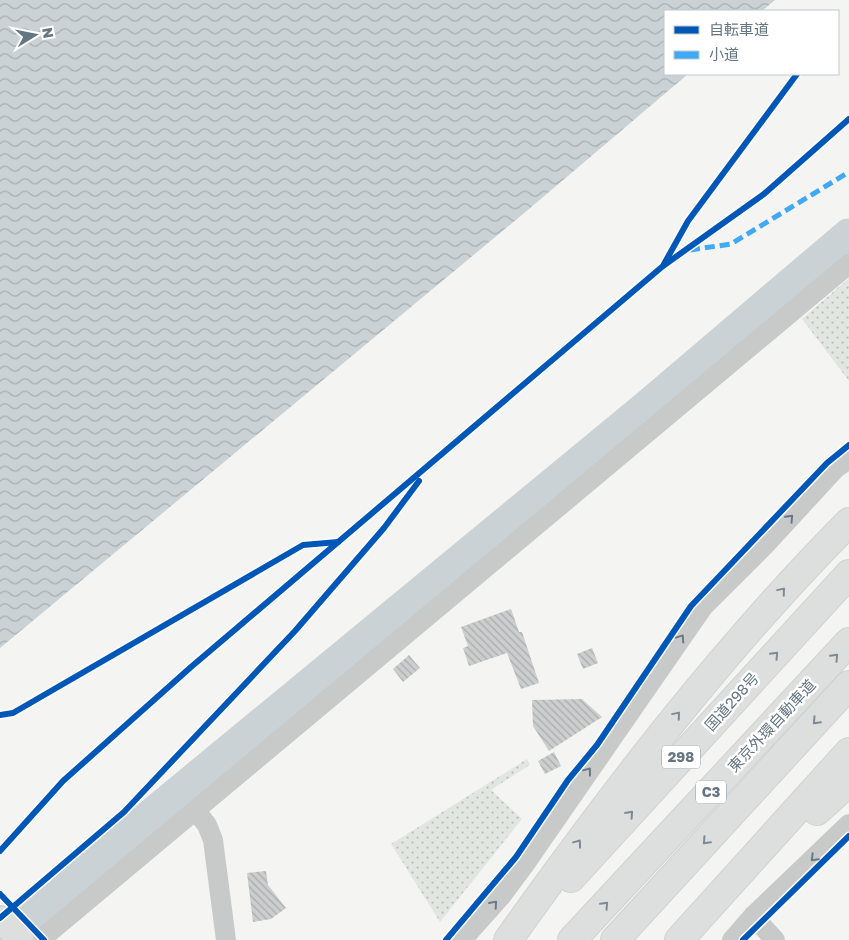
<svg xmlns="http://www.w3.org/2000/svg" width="849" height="940" viewBox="0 0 849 940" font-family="'Golos Text','Noto Sans JP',sans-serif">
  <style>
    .grass { fill: url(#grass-dots) }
    .water { fill: url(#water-waves) }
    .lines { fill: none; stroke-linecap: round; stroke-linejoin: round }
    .river { stroke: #cad2d5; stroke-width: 35 }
    .building { fill: url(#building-back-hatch) }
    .major-casing { stroke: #d1d1d1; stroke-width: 28 }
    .highway-casing { stroke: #d0d1d1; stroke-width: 30 }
    .minor { stroke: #c8caca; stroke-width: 20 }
    .major { stroke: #dddede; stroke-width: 25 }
    .highway { stroke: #dddede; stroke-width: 28 }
    .quiet { stroke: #3fa9f5; stroke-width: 5; stroke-dasharray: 10 5; stroke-linecap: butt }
    .cycleway-casing { stroke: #fff; stroke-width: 9 }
    .cycleway { stroke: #0057b8; stroke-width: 6 }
    .oneway { stroke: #6a7986 }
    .oneway2 { stroke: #7d8a94 }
    .labels { text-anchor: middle; stroke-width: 5; stroke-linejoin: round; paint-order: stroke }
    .shield { fill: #fff; stroke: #939ea8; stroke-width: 1 }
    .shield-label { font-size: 14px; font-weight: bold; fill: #657582 }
    .street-label { font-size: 15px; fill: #657582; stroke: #fff }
  </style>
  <defs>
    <pattern id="grass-dots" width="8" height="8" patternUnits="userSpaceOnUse" patternTransform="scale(1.25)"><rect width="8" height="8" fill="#e2e6e0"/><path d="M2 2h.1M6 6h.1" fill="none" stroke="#bbbfbb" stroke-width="1.8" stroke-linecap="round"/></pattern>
    <pattern id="water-waves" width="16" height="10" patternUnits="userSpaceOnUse" patternTransform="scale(1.25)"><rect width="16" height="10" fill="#cad2d5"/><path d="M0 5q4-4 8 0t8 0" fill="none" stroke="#a8afb2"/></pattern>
    <pattern id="building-back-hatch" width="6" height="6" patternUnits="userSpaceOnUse" patternTransform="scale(1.25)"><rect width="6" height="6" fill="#cccece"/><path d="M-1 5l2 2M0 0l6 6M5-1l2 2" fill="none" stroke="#a9acad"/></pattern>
  </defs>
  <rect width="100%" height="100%" fill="#f4f4f2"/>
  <g class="grass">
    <path d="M849 278V381L802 319Z"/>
    <path d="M527 759 530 765 491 790 522 819 440 922 391 844Z"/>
  </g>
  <path class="water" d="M0 0H775L762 11H665V74H688L529 209 0 648Z"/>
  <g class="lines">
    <path class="river" d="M1 940 648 407 849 236"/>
  </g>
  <g class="building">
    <path d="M511 609 519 632H522L539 683 521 689 507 653 469 666 463 648 468 646 461 627Z"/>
    <path d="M592 648 598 663 583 669 577 654Z"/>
    <path d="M409 655 420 668 403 682 393 669Z"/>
    <path d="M582 699 602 717 549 751 533 726 532 700Z"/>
    <path d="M554 752 561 766 545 774 538 761Z"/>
    <path d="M266 871 268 885 286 908 271 919 253 922 247 873Z"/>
  </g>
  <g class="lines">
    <g class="major-casing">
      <path id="major" d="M0 919 21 940"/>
    </g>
    <g class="highway-casing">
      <g id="highway">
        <path d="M817 811 849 782"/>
        <path d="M571 878 849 574"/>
        <path d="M508 940C613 793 722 650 849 522"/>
        <path d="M572 940 849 642"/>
        <path d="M615 940 849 685"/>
        <path d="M679 940 849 752"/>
      </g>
    </g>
    <g class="minor">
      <path d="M196 811 207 825 213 840 226 940"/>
      <path d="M753 916 775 940"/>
      <path d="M40 940 849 264"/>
      <path d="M462 940 502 895 525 864 703 607 766 544 836 468 849 459"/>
      <path d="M732 940 753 916 849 824"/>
    </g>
    <use href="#major" class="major"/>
    <use href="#highway" class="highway"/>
    <path class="quiet" d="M690 250 731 244 849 172"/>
    <g class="cycleway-casing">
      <g id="cycleway">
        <path d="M664 264 688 221 797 74"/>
        <path d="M0 715 13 713 303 545 338 542"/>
        <path d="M0 851 63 781 191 667 663 266 764 194 849 119"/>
        <path d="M0 894 44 940"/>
        <path d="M0 918 124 812 295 631 384 528 419 481"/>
        <path d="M446 940 516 857 568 780 597 745 691 606 827 463 849 445"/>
        <path d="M743 940 849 836"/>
      </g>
    </g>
    <use href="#cycleway" class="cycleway"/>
  </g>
  <defs><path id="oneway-chevron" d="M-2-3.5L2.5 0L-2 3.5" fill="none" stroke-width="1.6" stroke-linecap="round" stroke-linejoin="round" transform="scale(1.25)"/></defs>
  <g class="oneway">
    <use href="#oneway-chevron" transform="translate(790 518) rotate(-47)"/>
    <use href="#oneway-chevron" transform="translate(681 638) rotate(-56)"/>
    <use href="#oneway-chevron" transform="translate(588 771) rotate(-53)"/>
    <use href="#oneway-chevron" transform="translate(814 858) rotate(135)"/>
    <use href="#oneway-chevron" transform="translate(494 904) rotate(-49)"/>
  </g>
  <g class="oneway2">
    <use href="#oneway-chevron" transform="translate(782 591) rotate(-50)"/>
    <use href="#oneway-chevron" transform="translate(775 655) rotate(-47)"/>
    <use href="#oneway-chevron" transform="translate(835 657) rotate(-47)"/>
    <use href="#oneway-chevron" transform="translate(677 715) rotate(-50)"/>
    <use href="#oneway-chevron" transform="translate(816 721) rotate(133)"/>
    <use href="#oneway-chevron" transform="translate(630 814) rotate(-48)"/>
    <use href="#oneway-chevron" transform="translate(706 841) rotate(133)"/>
    <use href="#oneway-chevron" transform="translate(578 843) rotate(-53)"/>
    <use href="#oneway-chevron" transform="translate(605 905) rotate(-47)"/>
  </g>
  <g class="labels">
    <g class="shield">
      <rect x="662" y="745.5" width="38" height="23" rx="4"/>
      <rect x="696" y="780.5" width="30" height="23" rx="4"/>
    </g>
    <g class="shield-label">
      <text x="681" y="762">298</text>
      <text x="711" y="797">C3</text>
    </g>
    <g class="street-label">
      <text transform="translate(732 702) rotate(-48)" y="5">国道298号</text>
      <text transform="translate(772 726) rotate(-47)" y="5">東京外環自動車道</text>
    </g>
  </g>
  <rect x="664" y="10" width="175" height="65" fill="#ffffff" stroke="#c1c8cd"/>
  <rect x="674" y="26" width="25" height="8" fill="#0057b8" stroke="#c1c8cd"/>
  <text x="709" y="35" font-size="15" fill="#657582">自転車道</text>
  <rect x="674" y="51" width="25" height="8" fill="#3fa9f5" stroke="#c1c8cd"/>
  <text x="709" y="60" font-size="15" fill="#657582">小道</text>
  <g transform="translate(35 35) rotate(80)" stroke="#ffffff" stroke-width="4" paint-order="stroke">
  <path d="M0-4L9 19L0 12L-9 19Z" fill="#657582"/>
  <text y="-8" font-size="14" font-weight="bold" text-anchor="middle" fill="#657582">N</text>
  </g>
</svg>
